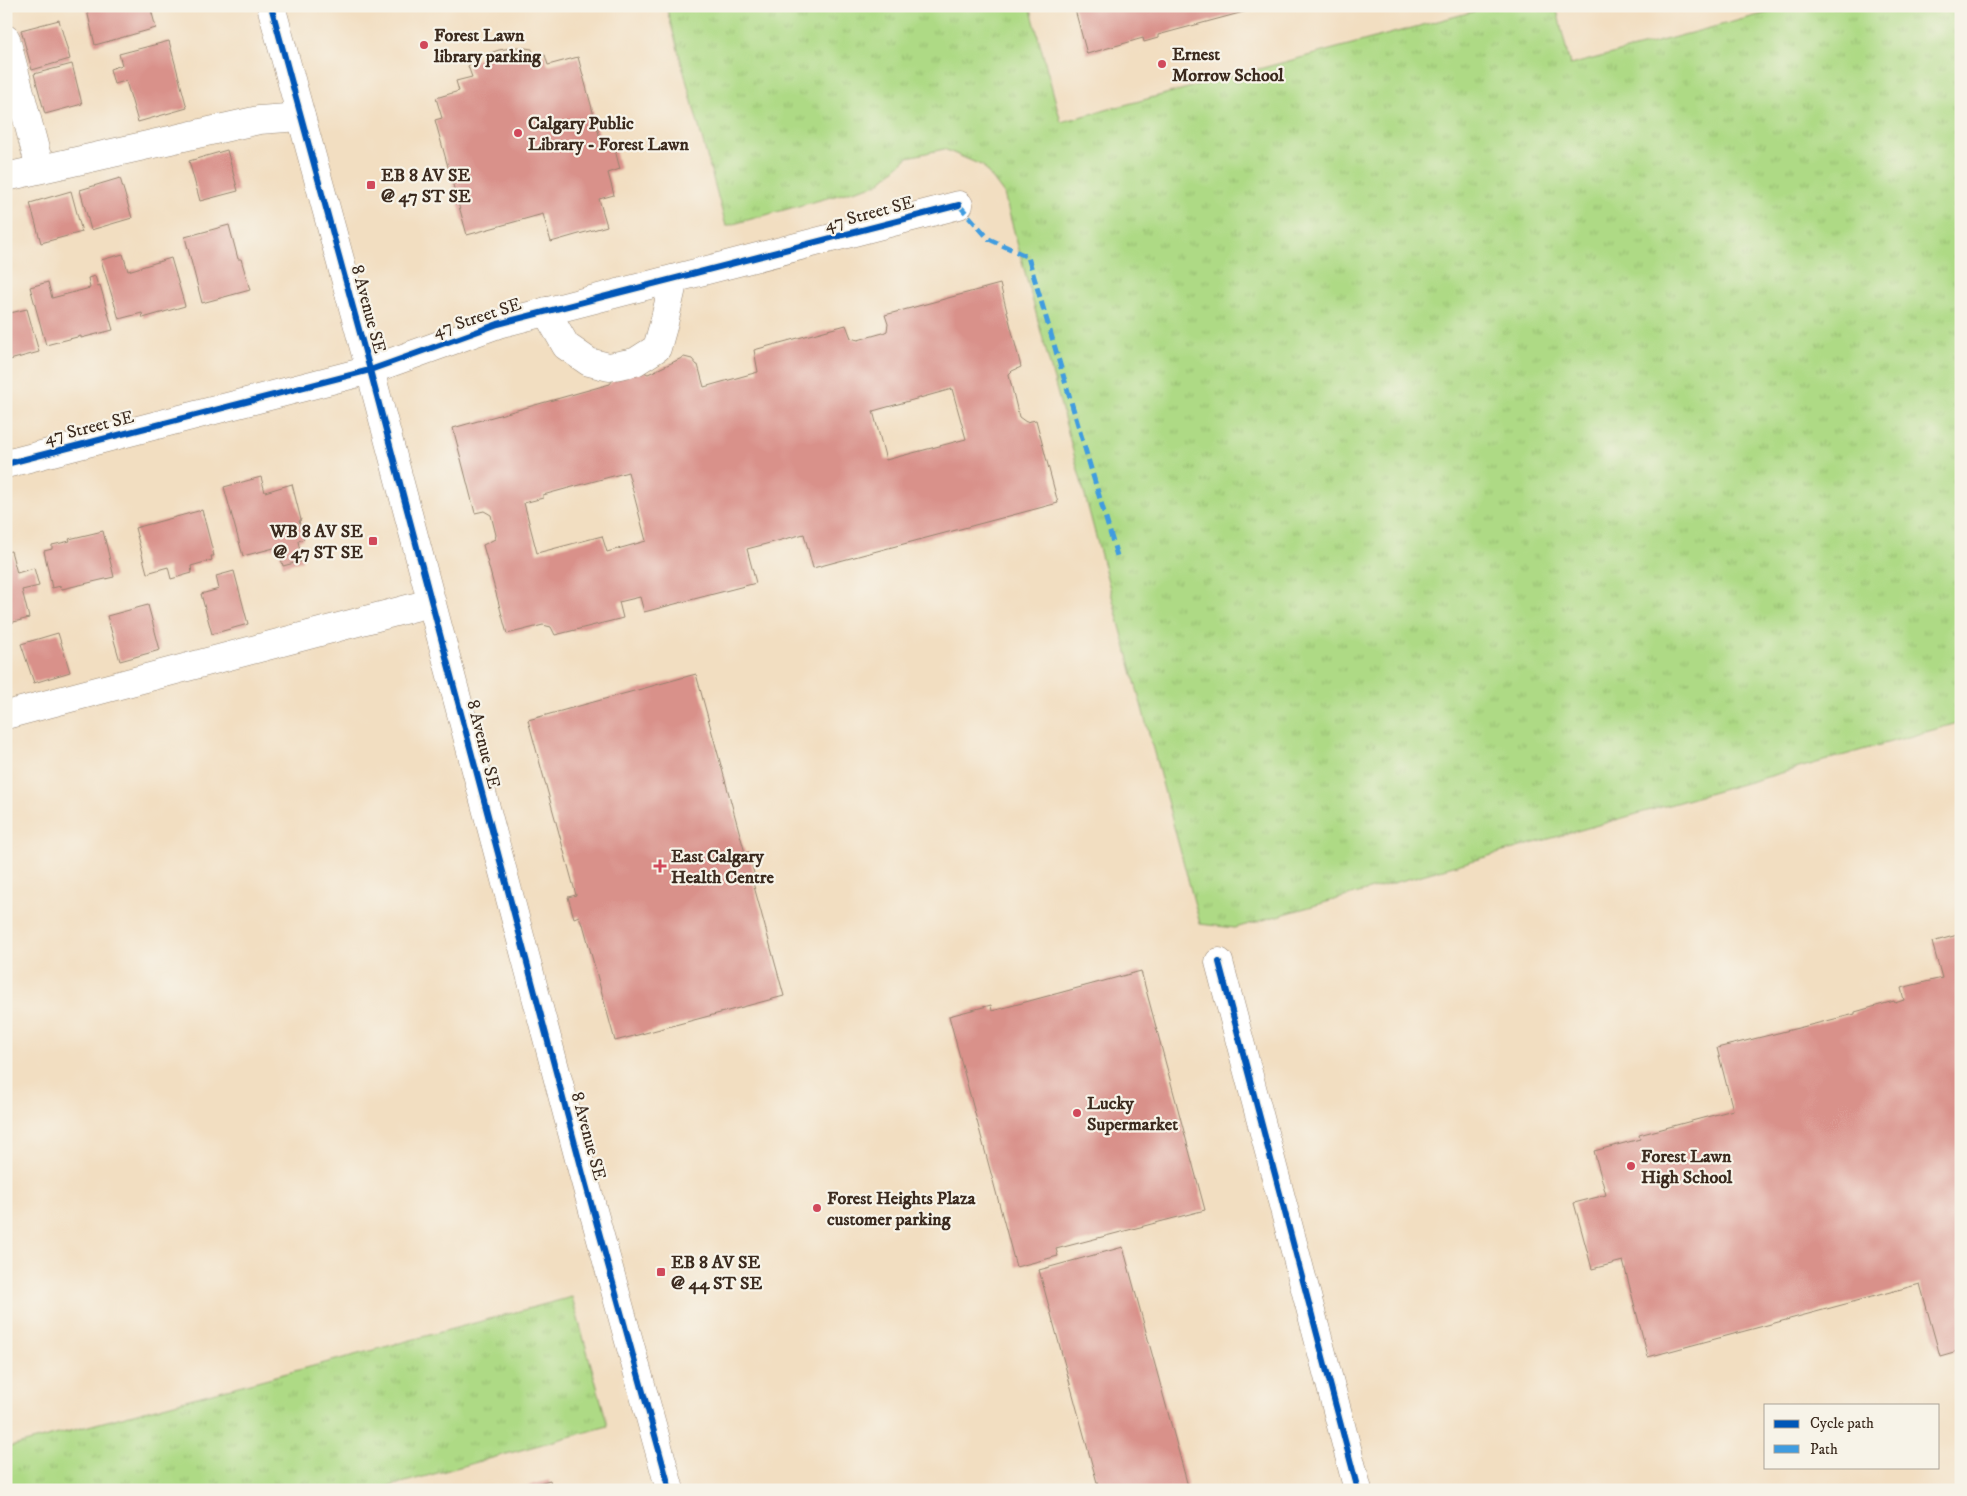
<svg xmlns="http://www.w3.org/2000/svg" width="1967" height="1496" viewBox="0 0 1967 1496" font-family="'IM FELL DW Pica',serif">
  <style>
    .park { fill: url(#park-tufts); stroke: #748252 }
    .building { fill: #d9918a; fill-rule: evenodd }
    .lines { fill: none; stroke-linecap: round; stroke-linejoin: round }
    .minor-casing { stroke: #968470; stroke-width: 29 }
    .minor { stroke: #fff; stroke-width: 28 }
    .quiet { stroke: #3f9ce0; stroke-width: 5; stroke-dasharray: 10 5; stroke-linecap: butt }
    .cycleway-casing { stroke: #f7f3e8; stroke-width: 9 }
    .cycleway { stroke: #0057b8; stroke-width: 6 }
    .poi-dot { fill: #d1495b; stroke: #f7f3e8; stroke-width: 2 }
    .labels { text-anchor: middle; stroke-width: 4.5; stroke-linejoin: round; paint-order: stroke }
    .poi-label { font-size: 18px; font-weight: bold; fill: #3b2a1e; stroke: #f7f3e8; text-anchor: start }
    .street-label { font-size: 18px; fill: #3b2a1e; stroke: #f7f3e8 }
  </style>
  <defs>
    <pattern id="park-tufts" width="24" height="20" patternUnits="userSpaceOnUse" patternTransform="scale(1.25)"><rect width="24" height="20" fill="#aeda85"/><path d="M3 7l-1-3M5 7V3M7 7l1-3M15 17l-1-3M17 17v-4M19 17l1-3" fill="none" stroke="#97bb72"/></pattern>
  </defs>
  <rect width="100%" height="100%" fill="#f7f3e8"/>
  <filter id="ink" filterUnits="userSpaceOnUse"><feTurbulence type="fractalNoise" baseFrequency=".02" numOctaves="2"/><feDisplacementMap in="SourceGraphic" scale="10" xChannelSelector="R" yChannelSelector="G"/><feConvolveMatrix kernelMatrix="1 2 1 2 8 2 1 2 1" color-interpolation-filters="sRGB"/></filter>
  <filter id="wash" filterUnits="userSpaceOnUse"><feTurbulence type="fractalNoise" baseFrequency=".0096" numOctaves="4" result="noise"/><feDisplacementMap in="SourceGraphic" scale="20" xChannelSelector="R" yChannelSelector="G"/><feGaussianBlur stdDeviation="1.12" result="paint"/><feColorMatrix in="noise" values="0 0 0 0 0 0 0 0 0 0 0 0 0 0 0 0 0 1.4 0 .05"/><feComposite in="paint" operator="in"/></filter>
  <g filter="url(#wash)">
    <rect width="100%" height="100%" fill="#f2dec1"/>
    <g class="park">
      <path d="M666 6H1030L1061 122 1494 6H1556L1570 65 1793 6H1961V722L1235 928 1200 924 1004 194 983 166 944 149 908 157 878 184 726 226Z"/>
      <path d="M572 1297 608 1426 376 1490H6V1448Z"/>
    </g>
    <g id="blocks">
      <g class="building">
        <path d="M86 6H150L156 28 95 45Z"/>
        <path d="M1074 6H1262V7L1158 35V38L1144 42 1143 38 1087 54Z"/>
        <path d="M59 20 70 59 32 70 21 30Z"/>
        <path d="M169 41 187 108 138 122 126 81 114 84 110 69 122 65 119 54Z"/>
        <path d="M518 47 532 49 534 57 545 55 548 65 578 57 603 149 614 146 620 169 608 173 614 195 599 199 607 226 551 242 543 214 467 235 435 120 442 118 436 98 459 91 456 81 472 77 468 66 481 56 499 50Z"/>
        <path d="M72 64 82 104 45 114 34 74Z"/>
        <path d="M227 150 238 191 200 201 189 161Z"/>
        <path d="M120 178 132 218 91 230 80 190Z"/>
        <path d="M71 191 82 232 41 243 30 203Z"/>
        <path d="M229 225 238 259H241L250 290 202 303 185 237Z"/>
        <path d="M123 254 128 271 171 258 185 306 143 318 142 313 119 319 101 260Z"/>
        <path d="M95 276 98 286 100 285 113 330 81 338V336L46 345 30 287 48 282 52 298 90 288 88 278Z"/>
        <path d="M1000 284 1021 367 1012 371 1009 374 1010 380 1019 417 1026 422 1036 420 1058 503 813 568 804 534 747 549 756 583 644 612 640 597 619 602 623 618 555 635 551 627 543 625 507 634 483 545 495 539 496 535 491 515 484 511 475 513 453 428 610 384 615 377 640 370 648 374 684 357 692 359 697 365H698L704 387 758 372 754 350 846 325 851 338 858 340 883 333 887 331 888 324 885 315ZM952 389 966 439 886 460 873 411ZM628 472 646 541 607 552 602 536 537 553 524 503 543 498V495Z"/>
        <path d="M27 309 39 352 6 361V314Z"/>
        <path d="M261 477 265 492 292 484 301 520 299 521 304 539 298 541 302 561 283 566 278 547 243 556 224 487Z"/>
        <path d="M202 510 214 556H211L212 560 191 566 192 573 171 579 168 567 147 573 135 528Z"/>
        <path d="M103 531 114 577 62 589 61 586 52 588 44 551 52 549V545L70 541 69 539Z"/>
        <path d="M11 551 17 573 34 568 39 586 22 590 29 618 6 624V552Z"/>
        <path d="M234 571 248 624 212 634 201 594 219 589 216 576Z"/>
        <path d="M148 605 160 650 120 661 107 616Z"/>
        <path d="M58 633 70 672 34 683 21 644Z"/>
        <path d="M696 674 745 853 749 852 755 878 752 879 784 996 615 1041 583 924 582 925 579 916 574 918 568 897 576 895 528 720Z"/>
        <path d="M1961 934V1350L1940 1356 1920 1284 1648 1357 1623 1261 1592 1269 1574 1203 1606 1195 1594 1151 1640 1139 1639 1135 1733 1110 1717 1048 1855 1014V1012L1894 1001 1895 1003 1904 1000 1901 988 1942 978 1932 942Z"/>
        <path d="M1141 971 1205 1210 1056 1249 1058 1256 1016 1267 949 1016 991 1005 992 1011Z"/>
        <path d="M1123 1247 1189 1490H1099L1039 1270Z"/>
        <path d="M550 1480 552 1490H516V1489Z"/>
      </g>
    </g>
  </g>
  <g filter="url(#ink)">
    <use href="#blocks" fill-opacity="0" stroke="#968470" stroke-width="1"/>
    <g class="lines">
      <g class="minor-casing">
        <g id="minor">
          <path d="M271 6 370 370 583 1174 670 1490"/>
          <path d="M6 39 40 168"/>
          <path d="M6 177 259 120 301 117"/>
          <path d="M546 311 566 346 589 362 609 367 635 362 657 348 664 323 674 279"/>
          <path d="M6 464 370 370 498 324 959 205"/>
          <path d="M6 715 430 603"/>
          <path d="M1219 962 1358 1490"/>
        </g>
      </g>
      <use href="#minor" class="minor"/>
      <path class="quiet" d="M959 205 989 239 1028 257 1117 556"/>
      <g class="cycleway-casing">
        <g id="cycleway">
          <path d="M271 6 370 370 583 1174 670 1490"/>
          <path d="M6 464 370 370 498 324 959 205"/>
          <path d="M1219 962 1358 1490"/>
        </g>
      </g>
      <use href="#cycleway" class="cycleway"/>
    </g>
  </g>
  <g class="poi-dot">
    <circle cx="424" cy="45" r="5"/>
    <circle cx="1162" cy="64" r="5"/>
    <circle cx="518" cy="133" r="5"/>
    <rect x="366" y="180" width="10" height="10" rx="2.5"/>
    <rect x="368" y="536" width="10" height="10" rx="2.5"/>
    <path d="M657.5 858.5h5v5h5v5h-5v5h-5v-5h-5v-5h5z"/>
    <circle cx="1077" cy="1113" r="5"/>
    <circle cx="1631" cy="1166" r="5"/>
    <circle cx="817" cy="1208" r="5"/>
    <rect x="656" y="1267" width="10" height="10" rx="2.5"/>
  </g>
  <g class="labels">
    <g class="poi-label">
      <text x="434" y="41">Forest Lawn<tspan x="434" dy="21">library parking</tspan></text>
      <text x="1172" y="60">Ernest<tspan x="1172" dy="21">Morrow School</tspan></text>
      <text x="528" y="129">Calgary Public<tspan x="528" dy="21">Library - Forest Lawn</tspan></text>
      <text x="381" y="181">EB 8 AV SE<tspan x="381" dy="21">@ 47 ST SE</tspan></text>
      <text x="363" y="537" text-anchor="end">WB 8 AV SE<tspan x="363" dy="21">@ 47 ST SE</tspan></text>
      <text x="671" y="862">East Calgary<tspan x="671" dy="21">Health Centre</tspan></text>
      <text x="1087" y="1109">Lucky<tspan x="1087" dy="21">Supermarket</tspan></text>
      <text x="1641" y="1162">Forest Lawn<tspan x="1641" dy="21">High School</tspan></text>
      <text x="827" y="1204">Forest Heights Plaza<tspan x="827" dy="21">customer parking</tspan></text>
      <text x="671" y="1268">EB 8 AV SE<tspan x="671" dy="21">@ 44 ST SE</tspan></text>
    </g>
    <g class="street-label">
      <text transform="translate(869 213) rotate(-15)" y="6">47 Street SE</text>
      <text transform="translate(369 309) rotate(75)" y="6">8 Avenue SE</text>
      <text transform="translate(477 317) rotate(-18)" y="6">47 Street SE</text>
      <text transform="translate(89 427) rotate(-14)" y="6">47 Street SE</text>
      <text transform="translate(484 744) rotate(76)" y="6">8 Avenue SE</text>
      <text transform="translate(589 1136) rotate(75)" y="6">8 Avenue SE</text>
    </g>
  </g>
  <rect width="1967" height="1496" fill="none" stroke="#f7f3e8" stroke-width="25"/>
  <rect x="1764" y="1404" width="175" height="65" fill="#f7f3e8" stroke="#aca397"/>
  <rect x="1774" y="1420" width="25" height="8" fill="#0057b8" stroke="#aca397"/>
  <text x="1810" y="1428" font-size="15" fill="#3b2a1e">Cycle path</text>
  <rect x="1774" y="1445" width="25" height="8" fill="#3f9ce0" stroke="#aca397"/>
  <text x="1810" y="1454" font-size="15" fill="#3b2a1e">Path</text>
</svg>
